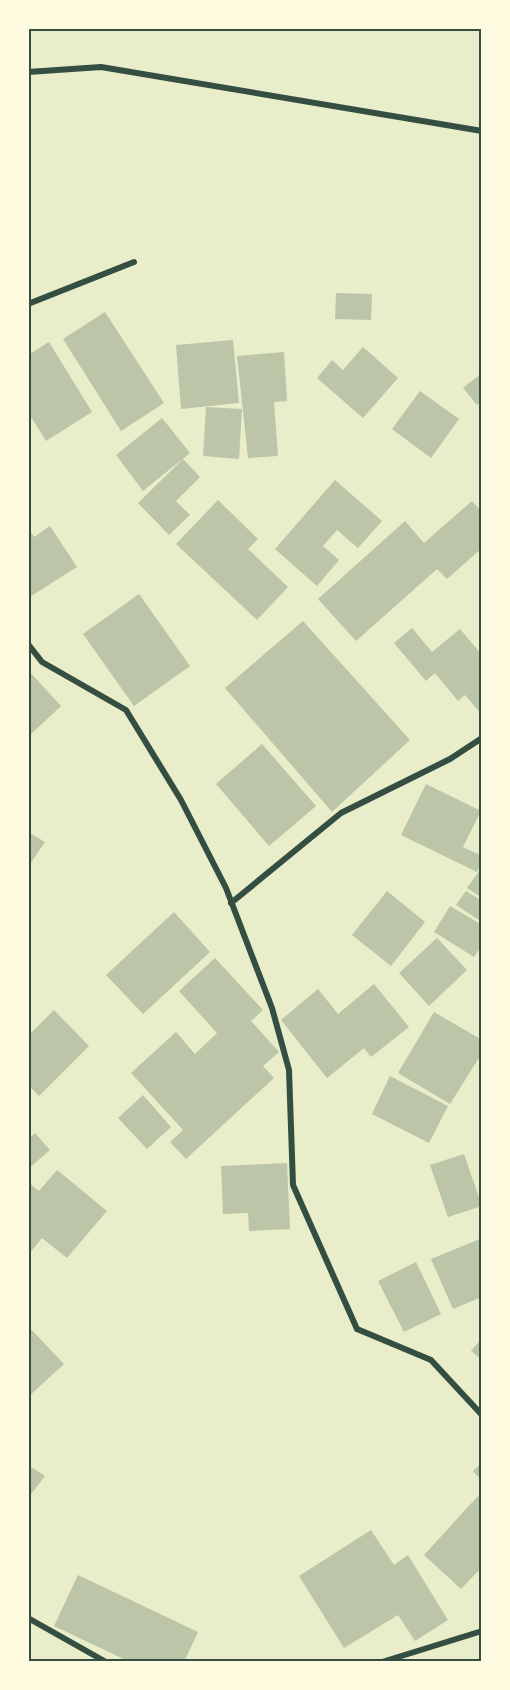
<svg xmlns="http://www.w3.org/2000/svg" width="510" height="1690" viewBox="0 0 510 1690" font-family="'Crimson Pro',serif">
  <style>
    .building { fill: #bcc5a7 }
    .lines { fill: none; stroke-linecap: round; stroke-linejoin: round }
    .minor { stroke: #344e41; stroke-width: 6 }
    .neatline { fill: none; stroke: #344e41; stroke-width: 2 }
  </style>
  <rect width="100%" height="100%" fill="#e9edc9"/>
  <g class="building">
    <path d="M336 293 372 294 371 320 335 319Z"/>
    <path d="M105 312 164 403 121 431 63 339Z"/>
    <path d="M233 340 239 403 181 409 176 345Z"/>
    <path d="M49 342 92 412 46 441 28 412V355Z"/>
    <path d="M363 347 398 378 363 418 317 378 332 360 343 370Z"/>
    <path d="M284 352 287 401 274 402 278 456 248 458 237 356Z"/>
    <path d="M482 373V402L477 405 463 388Z"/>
    <path d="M420 391 459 419 431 458 392 429Z"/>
    <path d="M206 407 242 409 239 459 203 456Z"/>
    <path d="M162 418 190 453 143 491 116 455Z"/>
    <path d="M183 459 200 477 176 501 190 515 169 535 138 503Z"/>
    <path d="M335 480 382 521 358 548 337 530 323 546 339 560 317 586 275 549Z"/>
    <path d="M218 500 258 539 248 549 288 587 257 620 176 544Z"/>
    <path d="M472 501 482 512V548L447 579 437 569 356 641 318 599 405 521 424 543Z"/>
    <path d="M50 526 77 567 28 598V528L34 537Z"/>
    <path d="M139 594 190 666 134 706 83 634Z"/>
    <path d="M303 621 410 740 332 812 225 688Z"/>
    <path d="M412 628 432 652 460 629 482 655V715L465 695 458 701 435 673 426 681 394 643Z"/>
    <path d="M28 670 61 706 31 734 28 731Z"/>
    <path d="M262 744 316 806 269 846 216 784Z"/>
    <path d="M426 784 481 811 463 847 482 856V862L477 872 401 835Z"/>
    <path d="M28 832 45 842 28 867Z"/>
    <path d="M482 867V898L467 888Z"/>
    <path d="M387 891 425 922 391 966 352 935Z"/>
    <path d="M466 891 482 901V922L456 905Z"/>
    <path d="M450 906 482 925V945L474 957 434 932Z"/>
    <path d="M174 912 210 952 143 1014 106 975Z"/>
    <path d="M437 938 467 970 429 1006 399 973Z"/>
    <path d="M215 958 263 1010 251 1021 279 1052 263 1066 274 1078 186 1159 170 1142 183 1130 131 1073 176 1032 195 1054 217 1033 179 991Z"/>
    <path d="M374 984 409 1027 371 1057 364 1048 327 1078 281 1020 318 989 338 1014Z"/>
    <path d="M54 1010 89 1046 39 1096 28 1085V1036Z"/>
    <path d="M434 1012 482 1040V1053L450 1104 398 1073Z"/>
    <path d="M390 1076 448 1106 429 1143 372 1114Z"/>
    <path d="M143 1095 171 1127 147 1149 118 1118Z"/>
    <path d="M35 1133 50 1150 28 1169V1139Z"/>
    <path d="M464 1154 482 1206 448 1217 430 1165Z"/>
    <path d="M287 1163 290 1229 249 1231 248 1213 223 1214 221 1166Z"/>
    <path d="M57 1170 107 1211 67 1258 42 1238 28 1255V1182L39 1191Z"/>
    <path d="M482 1238V1297L453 1309 431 1259Z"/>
    <path d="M416 1262 441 1314 404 1332 378 1281Z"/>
    <path d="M28 1326 64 1364 28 1397Z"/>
    <path d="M482 1338V1360L471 1351Z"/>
    <path d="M482 1463V1481L473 1471Z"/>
    <path d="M28 1465 45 1476 28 1498Z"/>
    <path d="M478 1496 482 1499V1567L461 1589 424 1555Z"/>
    <path d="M371 1530 394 1565 408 1555 448 1620 415 1641 398 1615 344 1648 299 1576Z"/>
    <path d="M78 1575 198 1632 184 1662H130L54 1626Z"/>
  </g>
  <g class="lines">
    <g class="minor">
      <path d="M28 72 101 67 482 131"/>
      <path d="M28 304 134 262"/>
      <path d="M28 644 42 662 126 710 181 800 226 888 272 1008 289 1070 293 1185 357 1329 431 1360 482 1415"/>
      <path d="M231 903 341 813 450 759 482 738"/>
      <path d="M28 1618 106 1662"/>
      <path d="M382 1662 482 1631"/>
    </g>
  </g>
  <rect width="510" height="1690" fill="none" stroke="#fefae0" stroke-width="60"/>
  <rect x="30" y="30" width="450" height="1630" class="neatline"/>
</svg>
